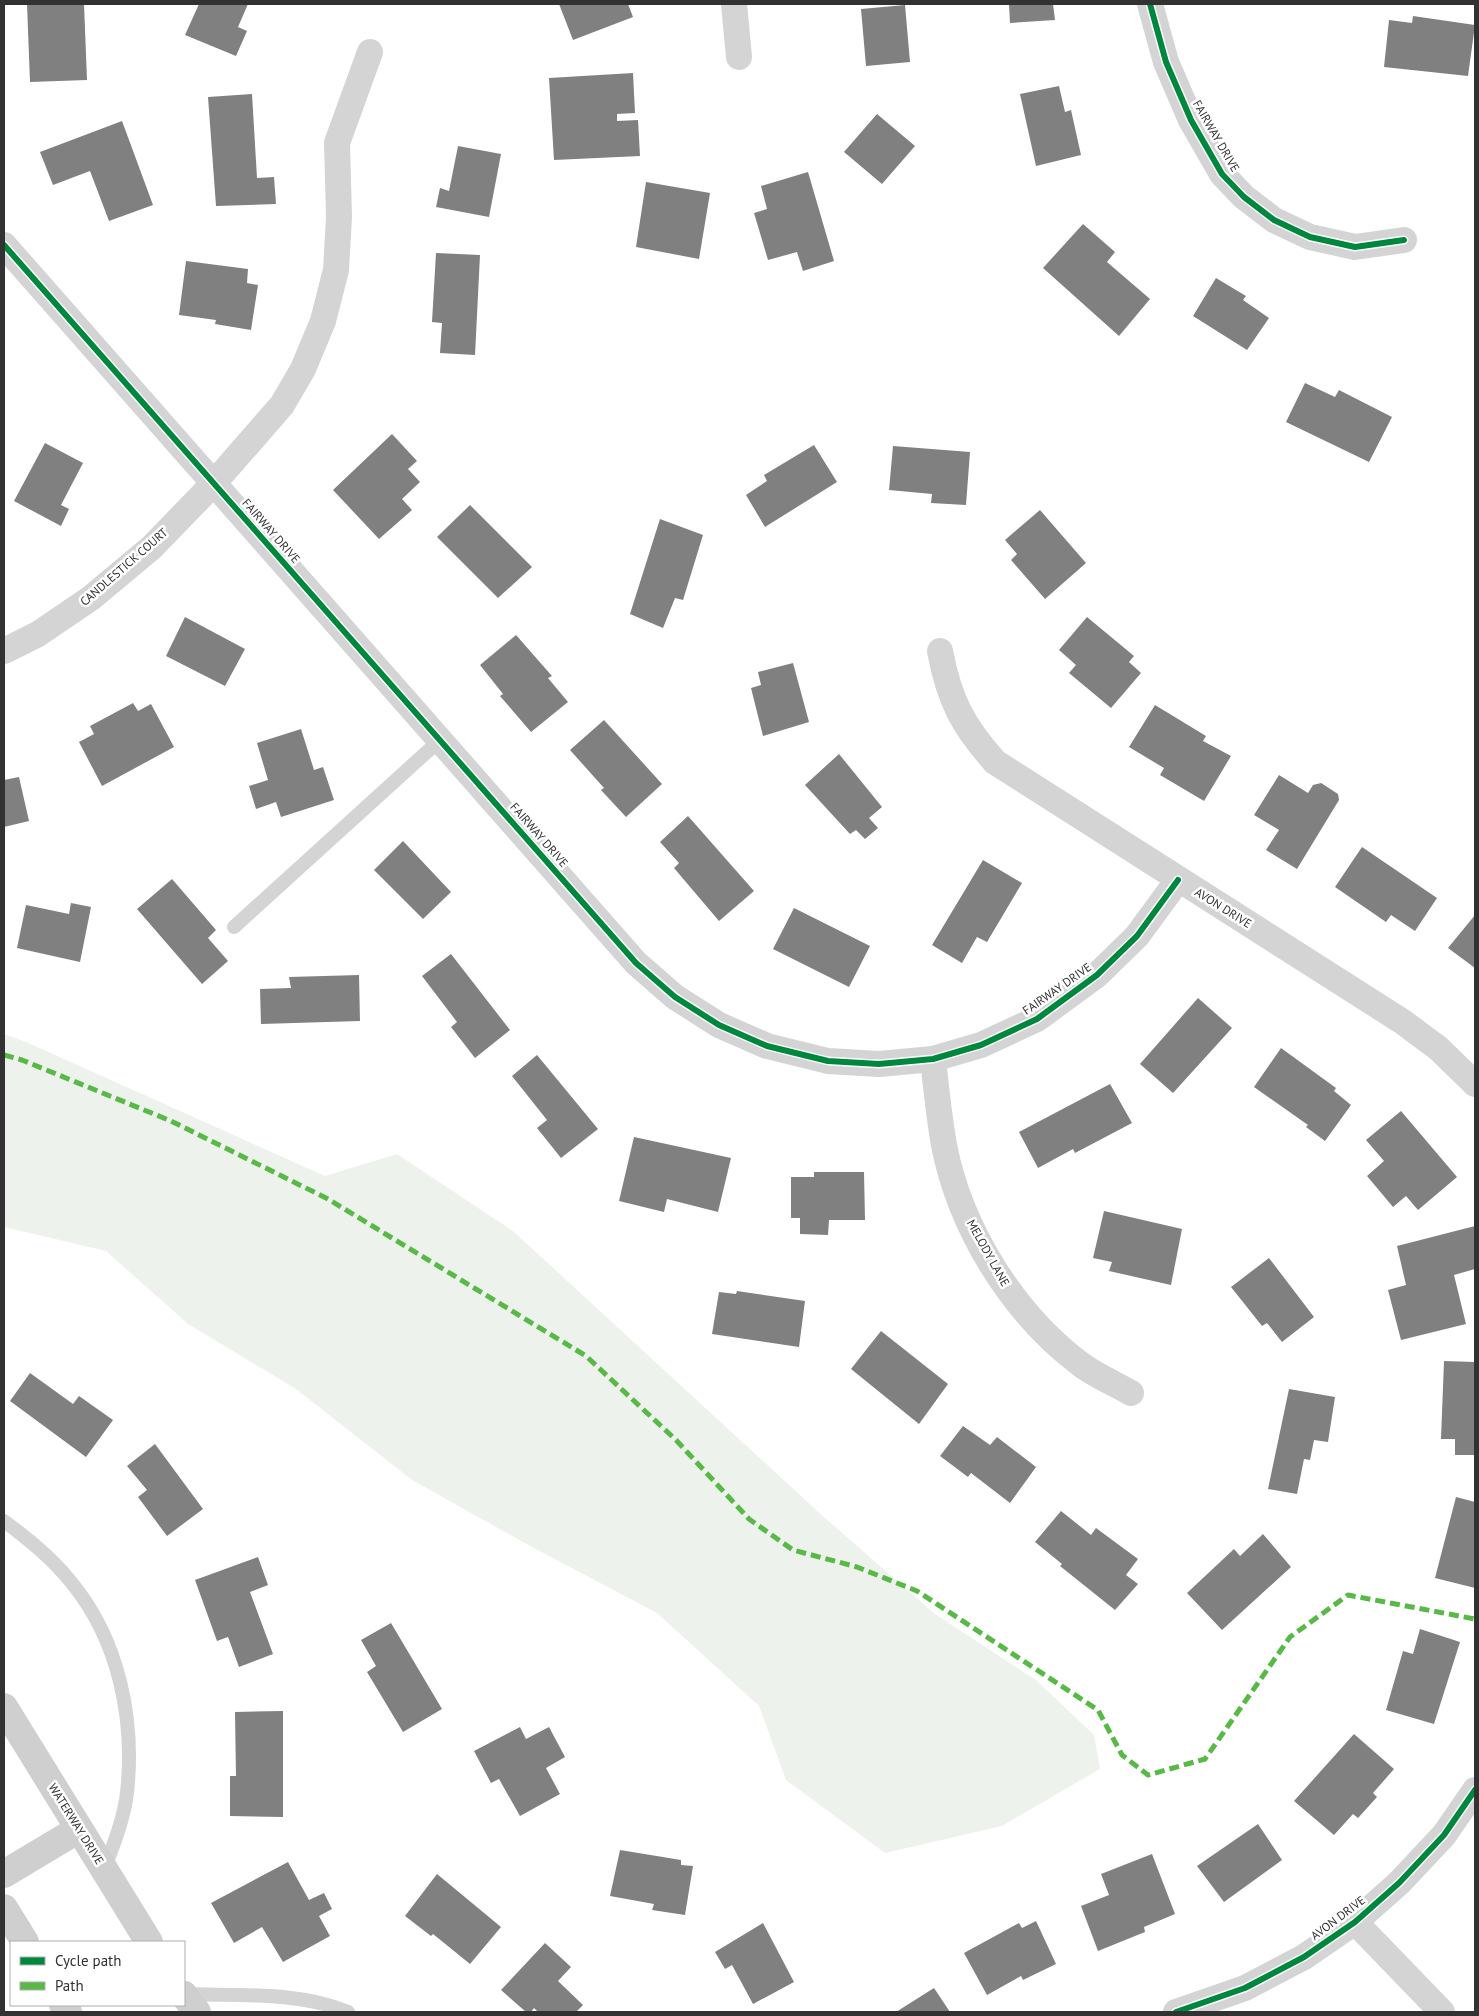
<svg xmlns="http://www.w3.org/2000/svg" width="1479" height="2016" viewBox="0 0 1479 2016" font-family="'PT Sans',sans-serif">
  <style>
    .green { fill: #eef2ec }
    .building { fill: #808080 }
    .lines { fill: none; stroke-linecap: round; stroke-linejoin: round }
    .lane { stroke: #d4d4d4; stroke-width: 14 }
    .street { stroke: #d4d4d4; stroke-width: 26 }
    .secondary { stroke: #cfcfcf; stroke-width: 28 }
    .quiet { stroke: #58b947; stroke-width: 5; stroke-dasharray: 10 5; stroke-linecap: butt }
    .cycleway-casing { stroke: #fff; stroke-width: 9 }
    .cycleway { stroke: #00873e; stroke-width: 6 }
    .labels { text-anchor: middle; stroke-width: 5; stroke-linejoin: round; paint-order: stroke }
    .street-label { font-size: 12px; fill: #323232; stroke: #fff }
  </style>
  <rect width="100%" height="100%" fill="#fff"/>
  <path class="green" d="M4 1034 26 1042 325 1176 397 1154 513 1231 825 1518 935 1614 1036 1680 1094 1735 1100 1769 1002 1826 885 1853 786 1780 759 1706 657 1613 530 1546 412 1480 296 1389 188 1324 106 1251 4 1227Z"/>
  <g class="building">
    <path d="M27 4H84L87 80 30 82Z"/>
    <path d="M199 4H248L238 27 247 31 236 56 185 35Z"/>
    <path d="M559 4H628L633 17 573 40Z"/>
    <path d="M1009 4H1053L1055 20 1010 23Z"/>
    <path d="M905 5 910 62 866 66 861 9Z"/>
    <path d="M1413 16 1475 25 1468 76 1384 67 1389 20 1412 23Z"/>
    <path d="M633 73 635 113 617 114V121L638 120 640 156 554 160 549 78Z"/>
    <path d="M1059 86 1065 112 1071 110 1081 155 1036 166 1020 94Z"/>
    <path d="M252 94 257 178 274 177 276 204 216 206 208 97Z"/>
    <path d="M877 114 915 146 882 184 844 152Z"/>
    <path d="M122 121 153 205 109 221 90 171 53 185 40 152Z"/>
    <path d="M458 146 501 154 489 217 436 207 440 188 449 191Z"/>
    <path d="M808 172 834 261 803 271 797 252 768 260 754 213 767 209 761 186Z"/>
    <path d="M646 182 710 193 699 259 636 247Z"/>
    <path d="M1083 224 1115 252 1107 262 1150 299 1119 336 1043 268Z"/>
    <path d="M436 253 480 255 475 355 440 353 442 323 432 322Z"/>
    <path d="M186 261 248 269 247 283 258 285 251 330 215 324 216 320 179 315Z"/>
    <path d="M1216 278 1246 296 1243 300 1269 318 1247 350 1193 316Z"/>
    <path d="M1305 383 1335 397 1339 390 1392 417 1369 462 1286 422Z"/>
    <path d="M392 434 417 461 408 469 420 482 402 499 412 510 379 539 333 490Z"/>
    <path d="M45 443 83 463 61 505 69 509 61 526 14 501Z"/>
    <path d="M814 445 837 482 765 527 746 495 767 481 764 475Z"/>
    <path d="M893 446 970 452 966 505 931 503 932 494 889 490Z"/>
    <path d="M470 505 532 567 498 598 437 537Z"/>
    <path d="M1040 510 1086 563 1045 599 1011 560 1017 554 1005 540Z"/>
    <path d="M660 519 703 535 683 600 675 598 663 628 630 614Z"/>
    <path d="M185 617 245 649 225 686 166 656Z"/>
    <path d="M1087 617 1134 656 1129 662 1141 673 1111 708 1069 673 1076 665 1059 650Z"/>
    <path d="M516 635 552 676 548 678 568 702 531 732 500 696 503 694 480 665Z"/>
    <path d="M793 663 809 722 763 736 751 688 761 685 758 672Z"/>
    <path d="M133 703 138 711 151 704 174 747 102 786 79 742 94 734 90 726Z"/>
    <path d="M1155 705 1206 736 1203 741 1231 756 1204 801 1160 775 1164 768 1129 747Z"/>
    <path d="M604 720 662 784 626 817 601 790 604 788 570 750Z"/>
    <path d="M301 729 314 770 323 767 334 800 281 817 276 802 256 809 249 786 268 780 257 743Z"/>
    <path d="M839 754 882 807 869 818 878 828 865 839 856 830 850 834 805 785Z"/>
    <path d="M1279 775 1308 793 1313 785 1321 783 1338 794 1339 800 1297 869 1266 850 1279 830 1254 815Z"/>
    <path d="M19 777 29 821 4 827V780Z"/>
    <path d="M688 816 754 891 719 921 674 868 679 863 660 842Z"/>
    <path d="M403 841 451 892 423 919 374 870Z"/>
    <path d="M1362 847 1437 898 1415 931 1391 915 1386 922 1335 887Z"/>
    <path d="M983 860 1022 883 987 942 977 937 962 963 932 945Z"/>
    <path d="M172 879 216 930 208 938 228 961 202 984 137 909Z"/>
    <path d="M71 903 91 907 80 962 17 948 26 905 69 914Z"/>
    <path d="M794 908 870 946 849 987 773 949Z"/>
    <path d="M1475 915V968L1448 948Z"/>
    <path d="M451 954 510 1030 475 1058 451 1027 457 1022 422 976Z"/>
    <path d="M359 975 360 1021 261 1024 260 989 291 988 289 977Z"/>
    <path d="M1198 998 1232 1028 1173 1093 1140 1064Z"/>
    <path d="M1281 1048 1336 1088 1334 1091 1351 1105 1325 1141 1306 1127 1308 1125 1254 1087Z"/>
    <path d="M537 1055 598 1129 561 1158 537 1128 547 1120 512 1076Z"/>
    <path d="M1110 1084 1132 1123 1075 1153 1073 1149 1038 1168 1019 1132Z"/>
    <path d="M1401 1111 1457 1177 1418 1210 1406 1196 1393 1207 1367 1176 1384 1161 1366 1140Z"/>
    <path d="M634 1137 731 1158 718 1212 667 1199 664 1212 619 1201Z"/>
    <path d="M814 1172H864L865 1220H829L828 1235 800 1234V1218H791V1177H814Z"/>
    <path d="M1104 1211 1182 1229 1171 1285 1109 1271 1112 1262 1093 1258Z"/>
    <path d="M1475 1226V1269L1454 1275 1466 1324 1401 1340 1388 1290 1406 1285 1397 1246Z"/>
    <path d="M1269 1258 1314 1317 1282 1342 1267 1323 1262 1326 1231 1287Z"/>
    <path d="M737 1291 805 1301 799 1347 712 1334 719 1292 736 1294Z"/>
    <path d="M881 1331 948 1384 919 1424 851 1369Z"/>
    <path d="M1444 1361 1475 1362V1455H1455V1439H1441Z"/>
    <path d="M30 1373 73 1404 79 1396 113 1420 86 1457 10 1401Z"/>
    <path d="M1289 1389 1335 1397 1328 1442 1314 1440 1310 1460 1304 1459 1297 1494 1268 1489Z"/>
    <path d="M963 1426 990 1445 997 1437 1036 1467 1010 1503 971 1473 968 1477 940 1456Z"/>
    <path d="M155 1444 203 1509 167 1536 138 1497 147 1490 127 1466Z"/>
    <path d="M1456 1497 1475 1502V1588L1435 1578Z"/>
    <path d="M1061 1511 1091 1535 1096 1528 1138 1559 1126 1575 1138 1584 1115 1610 1060 1566 1062 1564 1035 1542Z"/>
    <path d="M1263 1534 1291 1567 1222 1630 1187 1593 1234 1549 1240 1556Z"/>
    <path d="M258 1557 268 1585 250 1592 273 1654 239 1667 228 1637 217 1641 195 1580Z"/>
    <path d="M391 1623 442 1709 403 1732 367 1672 376 1666 361 1640Z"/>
    <path d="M1420 1629 1460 1642 1434 1724 1386 1710 1403 1651 1413 1654Z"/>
    <path d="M283 1711V1817L230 1816V1776H236L235 1712Z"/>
    <path d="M520 1727 526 1739 549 1727 565 1757 546 1768 560 1794 520 1816 499 1779 491 1783 474 1751Z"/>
    <path d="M1354 1734 1394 1769 1373 1793 1377 1797 1358 1818 1353 1814 1334 1835 1294 1801Z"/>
    <path d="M1258 1824 1282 1860 1224 1902 1197 1866Z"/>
    <path d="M620 1850 681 1860V1865L693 1866 685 1915 652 1910 654 1904 610 1896Z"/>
    <path d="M1152 1854 1175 1914 1144 1927 1145 1932 1098 1951 1081 1906 1109 1895 1101 1874Z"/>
    <path d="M288 1862 309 1900 324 1893 332 1909 319 1916 330 1936 283 1962 262 1927 234 1943 211 1903Z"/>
    <path d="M437 1874 501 1927 470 1964 433 1934 431 1936 405 1916Z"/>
    <path d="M1036 1921 1056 1964 1023 1980 1021 1976 987 1995 964 1953 1019 1923 1022 1928Z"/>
    <path d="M763 1923 794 1982 753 2004 732 1965 725 1969 715 1952Z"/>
    <path d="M545 1943 571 1967 558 1981 583 2005 576 2012H538L534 2008 531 2012H526L501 1990Z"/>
    <path d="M934 1988 950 2012H896Z"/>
  </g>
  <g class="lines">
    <g class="lane">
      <path d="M234 927 440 740"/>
      <path d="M4 1521C28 1539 52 1558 71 1582 119 1640 135 1719 127 1793 124 1819 114 1845 104 1869"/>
      <path d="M184 1994C238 1996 297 1991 348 2012"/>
    </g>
    <g class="street">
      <path d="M734 4 739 57"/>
      <path d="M1150 4 1166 62 1191 120 1222 174 1244 197 1274 220 1310 237 1355 247 1404 240"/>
      <path d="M4 245 636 963 675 997 719 1025 767 1046 828 1061 879 1064 933 1059 981 1045 1037 1019 1097 975 1137 936 1178 880"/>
      <path d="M4 651 38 634 91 598 152 547 214 483 282 405 303 369 323 321 336 270 339 217 337 143 370 52"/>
      <path d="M940 651C949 699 962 725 995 762L1403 1022 1438 1048 1475 1084"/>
      <path d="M933 1059C936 1087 939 1117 944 1145 960 1228 1012 1312 1079 1363 1094 1375 1114 1383 1131 1393"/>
      <path d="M1355 1922 1442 2012"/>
      <path d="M1176 2012 1245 1988 1304 1957 1355 1922 1399 1883 1444 1835 1475 1790"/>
    </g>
    <g class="secondary">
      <path d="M4 1707 149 1942"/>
      <path d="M4 1874 79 1829"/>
      <path d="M4 1908 25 1942"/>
      <path d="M184 1995 197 2012"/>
      <path d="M63 2005 68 2012"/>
    </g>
    <path class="quiet" d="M4 1055 22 1060 171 1121 328 1199 586 1356 676 1440 749 1519 793 1550 857 1567 917 1591 1098 1710 1122 1755 1148 1775 1205 1759 1290 1637 1348 1595 1475 1619"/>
    <g class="cycleway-casing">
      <g id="cycleway">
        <path d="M1150 4 1166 62 1191 120 1222 174 1244 197 1274 220 1310 237 1355 247 1404 240"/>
        <path d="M4 245 636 963 675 997 719 1025 767 1046 828 1061 879 1064 933 1059 981 1045 1037 1019 1097 975 1137 936 1178 880"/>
        <path d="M1176 2012 1245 1988 1304 1957 1355 1922 1399 1883 1444 1835 1475 1790"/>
      </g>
    </g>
    <use href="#cycleway" class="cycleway"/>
  </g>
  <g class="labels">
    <g class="street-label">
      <text transform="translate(1216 136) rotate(60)" y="4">FAIRWAY DRIVE</text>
      <text transform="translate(271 531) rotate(49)" y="4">FAIRWAY DRIVE</text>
      <text transform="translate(124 567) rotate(-41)" y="4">CANDLESTICK COURT</text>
      <text transform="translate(539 835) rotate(49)" y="4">FAIRWAY DRIVE</text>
      <text transform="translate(1223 908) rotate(32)" y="4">AVON DRIVE</text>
      <text transform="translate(1057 989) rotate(-35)" y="4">FAIRWAY DRIVE</text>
      <text transform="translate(988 1253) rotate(61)" y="4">MELODY LANE</text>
      <text transform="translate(76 1824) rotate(58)" y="4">WATERWAY DRIVE</text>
      <text transform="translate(1338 1918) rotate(-37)" y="4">AVON DRIVE</text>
    </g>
  </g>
  <rect width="1479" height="2016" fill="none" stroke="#323232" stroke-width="10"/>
  <rect x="10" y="1941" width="175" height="65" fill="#ffffff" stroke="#adadad"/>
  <rect x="20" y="1957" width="25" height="8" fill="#00873e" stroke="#adadad"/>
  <text x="55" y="1966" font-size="15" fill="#323232">Cycle path</text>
  <rect x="20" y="1982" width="25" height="8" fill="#58b947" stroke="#adadad"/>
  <text x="55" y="1991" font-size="15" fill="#323232">Path</text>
</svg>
